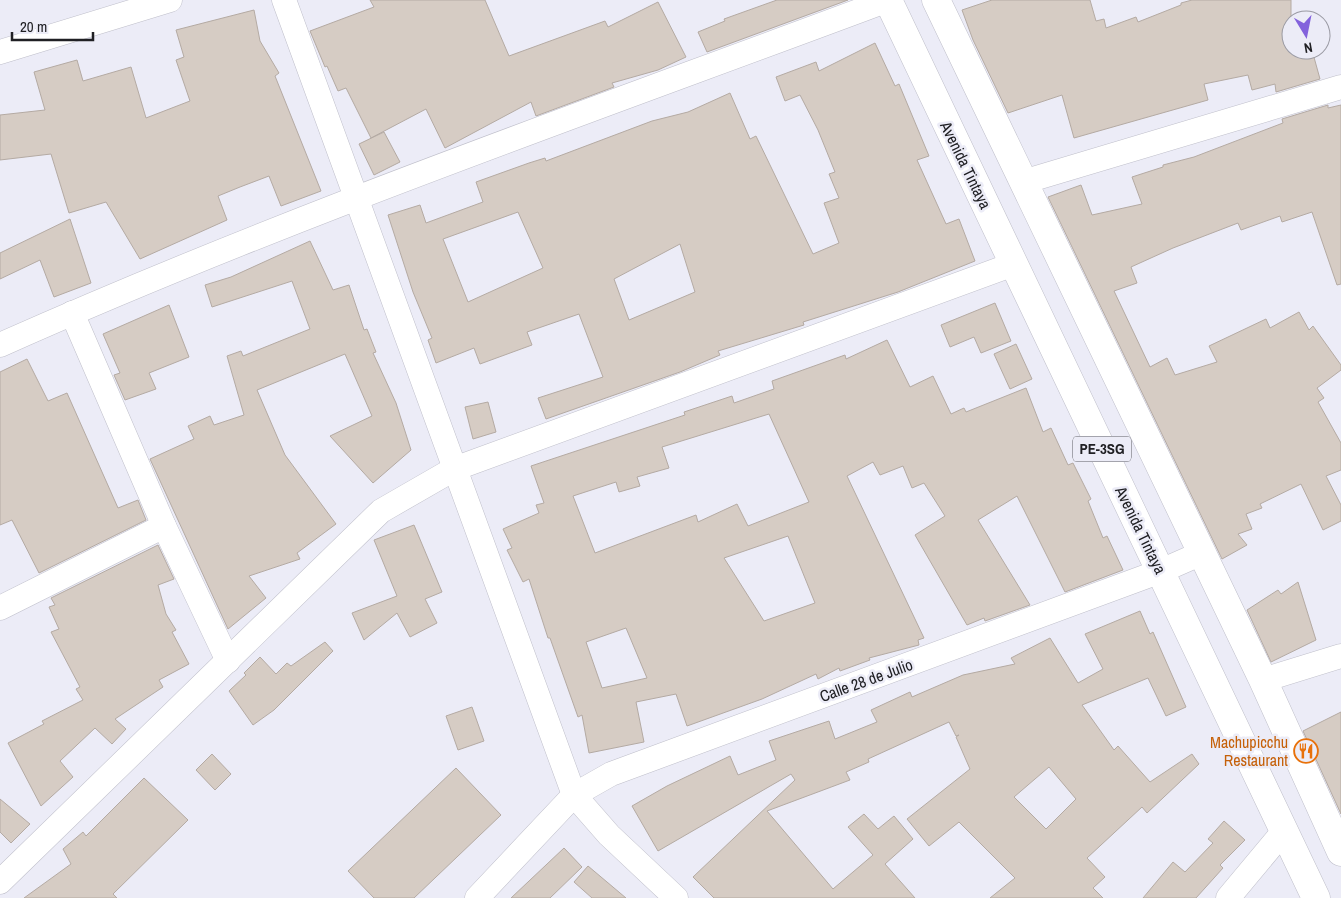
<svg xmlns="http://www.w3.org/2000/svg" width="1341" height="898" viewBox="0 0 1341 898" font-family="'Archivo Narrow',sans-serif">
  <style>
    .building { fill: #d6ccc4; stroke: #b4aaa3; fill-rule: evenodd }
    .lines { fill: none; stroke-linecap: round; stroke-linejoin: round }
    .street-casing { stroke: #bfbfca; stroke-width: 25 }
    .primary-casing { stroke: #bfbfca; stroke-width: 29 }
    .street { stroke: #fff; stroke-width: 24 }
    .primary { stroke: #fff; stroke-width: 28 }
    .labels { text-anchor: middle; stroke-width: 5; stroke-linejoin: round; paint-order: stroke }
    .shield { fill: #ececf7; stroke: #5d5d63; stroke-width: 1 }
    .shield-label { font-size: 15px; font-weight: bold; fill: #202024 }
    .street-label { font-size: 16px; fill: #202024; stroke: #ececf7 }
    .food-label { font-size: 16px; fill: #c56008; stroke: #ececf7; text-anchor: end }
  </style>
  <rect width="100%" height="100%" fill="#ececf7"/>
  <g class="building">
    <path d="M370 0H485L509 56 605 21 608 27 658 2 686 57 658 70 612 83 614 87 536 116 531 102 445 148 426 109 371 138 346 88 338 91 327 66 325 67 310 31 374 7Z"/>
    <path d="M777 0H848L707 52 698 32 725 21 724 19Z"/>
    <path d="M992 0H1090L1096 21 1104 19 1106 28 1136 17 1138 22 1181 5V3L1192 0H1291V50H1312L1320 79 1276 92 1275 84 1252 90 1248 75 1204 84 1208 100 1074 138 1062 95 1008 113 973 40 962 10Z"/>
    <path d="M254 10 260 41 279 73 275 76 321 191 281 206 269 176 240 187 218 196 227 220 140 259 106 202 69 213 51 154 0 160V115L45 110 34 72 77 60 83 81 131 67 146 118 190 101 176 60 184 57 176 30Z"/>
    <path d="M875 43 895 86 899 84 929 156 917 160 946 224 959 219 975 261 898 292 803 322 804 325 718 351 720 355 680 372 546 419 538 398 603 377 579 314 527 332 532 345 480 364 474 348 436 363 428 340 432 338 413 292 388 215 420 205 426 223 483 202 476 182 529 163 545 158 546 161 652 121 688 112 730 93 750 139 756 136 813 254 839 243 824 203 839 198 829 174 835 172 818 130 800 95 785 101 776 77 816 62 819 71ZM518 212 543 268 468 302 443 239ZM680 244 695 292 629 320 614 279Z"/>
    <path d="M1328 105V108L1341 105V284L1337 285 1312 212 1282 222 1280 216 1241 230 1238 223 1173 248 1131 267 1137 283 1114 291 1150 367 1167 358 1175 375 1217 362 1209 346 1266 319 1270 328 1299 312 1309 330 1313 326 1341 365V370L1317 388 1324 398 1318 402 1341 443V470L1326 476 1341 505V521L1323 530 1301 484 1260 504 1262 508 1246 514 1252 529 1238 534 1247 545 1222 559 1048 197 1081 185 1092 215 1142 204 1132 177 1163 167V165L1194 157 1283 123 1282 119Z"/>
    <path d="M384 132 400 162 374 175 359 144Z"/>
    <path d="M70 219 91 283 54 297 40 260 0 279V253Z"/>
    <path d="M310 241 333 290 349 285 364 330 367 329 376 352 373 353 396 403 411 450 373 483 330 436 372 416 345 354 257 390 285 455 336 524 297 553 300 559 249 576 266 598 228 629 150 459 194 439 188 426 210 416 214 425 244 415 227 356 241 351 243 356 310 329 292 281 212 307 205 285 231 277Z"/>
    <path d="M995 303 1011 341 981 353 974 337 950 347 941 325Z"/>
    <path d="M169 305 189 357 149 373 156 389 125 400 114 375 120 373 103 334Z"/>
    <path d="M887 340 910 387 933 376 951 414 964 408 966 412 1026 388 1043 432 1051 428 1068 465 1073 463 1091 499 1088 501 1103 538 1107 536 1123 570 1065 592 1017 496 978 520 1030 605 985 621 984 618 967 625 915 535 945 516 924 483 912 488 903 466 880 475 873 462 847 476 924 638 918 640 919 645 869 658 870 660 840 671 839 668 818 679 816 674 762 699 687 726 676 694 636 702 644 742 589 753 582 715 578 717 550 638H548L529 579 523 582 507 550 512 548 503 529 539 513 536 505 544 503 531 466 685 415 684 412 732 396 734 403 774 389 772 381 845 355 846 359ZM769 414 809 502 748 526 737 504 698 522 696 515 595 553 573 496 616 482 619 492 640 486 637 477 669 468 662 447ZM788 536 815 603 764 621 724 558ZM626 628 647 678 602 688 586 642Z"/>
    <path d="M1016 344 1032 379 1010 389 994 354Z"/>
    <path d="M27 359 48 401 67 393 118 508 138 500 146 520 39 573 12 520 0 525V372Z"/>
    <path d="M488 402 496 432 473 439 465 407Z"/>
    <path d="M414 525 442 592 425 599 437 623 410 637 397 613 364 640 352 613 397 596 374 540Z"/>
    <path d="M158 545 174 579 158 585 166 614 176 630 172 632 189 664 159 680 163 687 115 719 126 729 112 744 95 728 60 761 73 777 41 806 8 743 44 724 42 721 83 700 76 689 80 687 51 632 59 629 49 607 55 605 51 598Z"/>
    <path d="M1298 582 1316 640 1271 662 1247 610 1278 590 1281 594Z"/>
    <path d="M1140 611 1150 634 1153 632 1186 707 1166 716 1148 678 1082 705 1114 750 1118 746 1150 782 1192 754 1199 764 1147 813 1142 807 1087 858 1105 877 1093 888 1103 898H990L1015 878 959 822 929 846 907 819 970 769 956 737 959 735 956 736 949 722 868 759 869 762 846 772 850 780 767 811 833 889 873 855 848 827 864 814 878 829 894 816 913 839 885 864 915 898H714L693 877 795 780 791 774 658 851 632 806 667 786 730 756 738 775 776 760 769 741 829 721 835 739 877 722 871 710 910 692 912 697 963 675 1015 664 1011 658 1050 638 1078 683 1103 669 1085 634ZM1049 767 1076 799 1046 829 1014 797Z"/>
    <path d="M325 642 333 651 274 710 253 725 229 691 246 675 244 673 260 657 276 674 287 663 291 666Z"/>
    <path d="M472 707 484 741 458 750 446 716Z"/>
    <path d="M1341 712V814L1303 731Z"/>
    <path d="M212 754 231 774 215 790 196 770Z"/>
    <path d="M456 768 501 815 414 898H374L348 871Z"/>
    <path d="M144 778 188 820 113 894 117 898H24L71 864 63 849 83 832 86 836Z"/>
    <path d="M0 799 30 824 11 843 0 832Z"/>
    <path d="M1224 821 1245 840 1220 865 1223 868 1196 898H1143L1173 862 1185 872 1213 843 1208 839Z"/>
    <path d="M564 848 582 867 550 898H511Z"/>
    <path d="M588 866 626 898H592L574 882Z"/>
  </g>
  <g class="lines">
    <g class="street-casing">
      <g id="street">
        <path d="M284 0 574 795 609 835 676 898"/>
        <path d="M0 52 170 0"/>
        <path d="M1023 182 1341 87"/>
        <path d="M72 313 164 526 228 661"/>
        <path d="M0 345C289 216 591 111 888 0"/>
        <path d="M0 608 164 526"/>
        <path d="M1263 680 1341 656"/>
        <path d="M0 882 381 511 454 469 1014 264"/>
        <path d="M477 898 574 795 611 774 1161 571 1202 553"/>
        <path d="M1228 898 1283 832"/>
      </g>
    </g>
    <g class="primary-casing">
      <g id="primary">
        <path d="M888 0 1316 898"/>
        <path d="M936 0 1263 680 1341 852"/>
      </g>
    </g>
    <use href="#street" class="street"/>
    <use href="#primary" class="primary"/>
  </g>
  <defs>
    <g id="restaurant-ring" transform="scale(1.25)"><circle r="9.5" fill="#ececf7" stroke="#e8710a" stroke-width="1.5"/><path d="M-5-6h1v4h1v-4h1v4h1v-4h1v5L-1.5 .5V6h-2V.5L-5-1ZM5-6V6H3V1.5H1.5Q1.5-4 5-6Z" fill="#e8710a"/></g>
  </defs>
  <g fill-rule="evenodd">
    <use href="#restaurant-ring" x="1306" y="751"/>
  </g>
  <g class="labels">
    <rect class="shield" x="1073" y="436.5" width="58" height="25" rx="4"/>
    <g class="shield-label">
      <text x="1102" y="454">PE-3SG</text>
    </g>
    <g class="street-label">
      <text transform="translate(966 165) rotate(64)" y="6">Avenida Tintaya</text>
      <text transform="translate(1141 530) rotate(64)" y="6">Avenida Tintaya</text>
      <text transform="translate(866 680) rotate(-20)" y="6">Calle 28 de Julio</text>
    </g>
    <g class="food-label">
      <text x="1288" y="748">Machupicchu<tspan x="1288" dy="18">Restaurant</tspan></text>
    </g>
  </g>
  <g transform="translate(1306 35) rotate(170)"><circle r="24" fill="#ececf7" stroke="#9a9aa3"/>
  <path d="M0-4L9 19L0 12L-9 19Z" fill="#8362dc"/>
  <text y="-8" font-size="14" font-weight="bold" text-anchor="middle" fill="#202024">N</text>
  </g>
  <path d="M12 32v8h81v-8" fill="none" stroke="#202024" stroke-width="2.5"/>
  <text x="20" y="32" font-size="15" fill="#202024" stroke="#ececf7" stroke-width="4" paint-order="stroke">20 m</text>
</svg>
